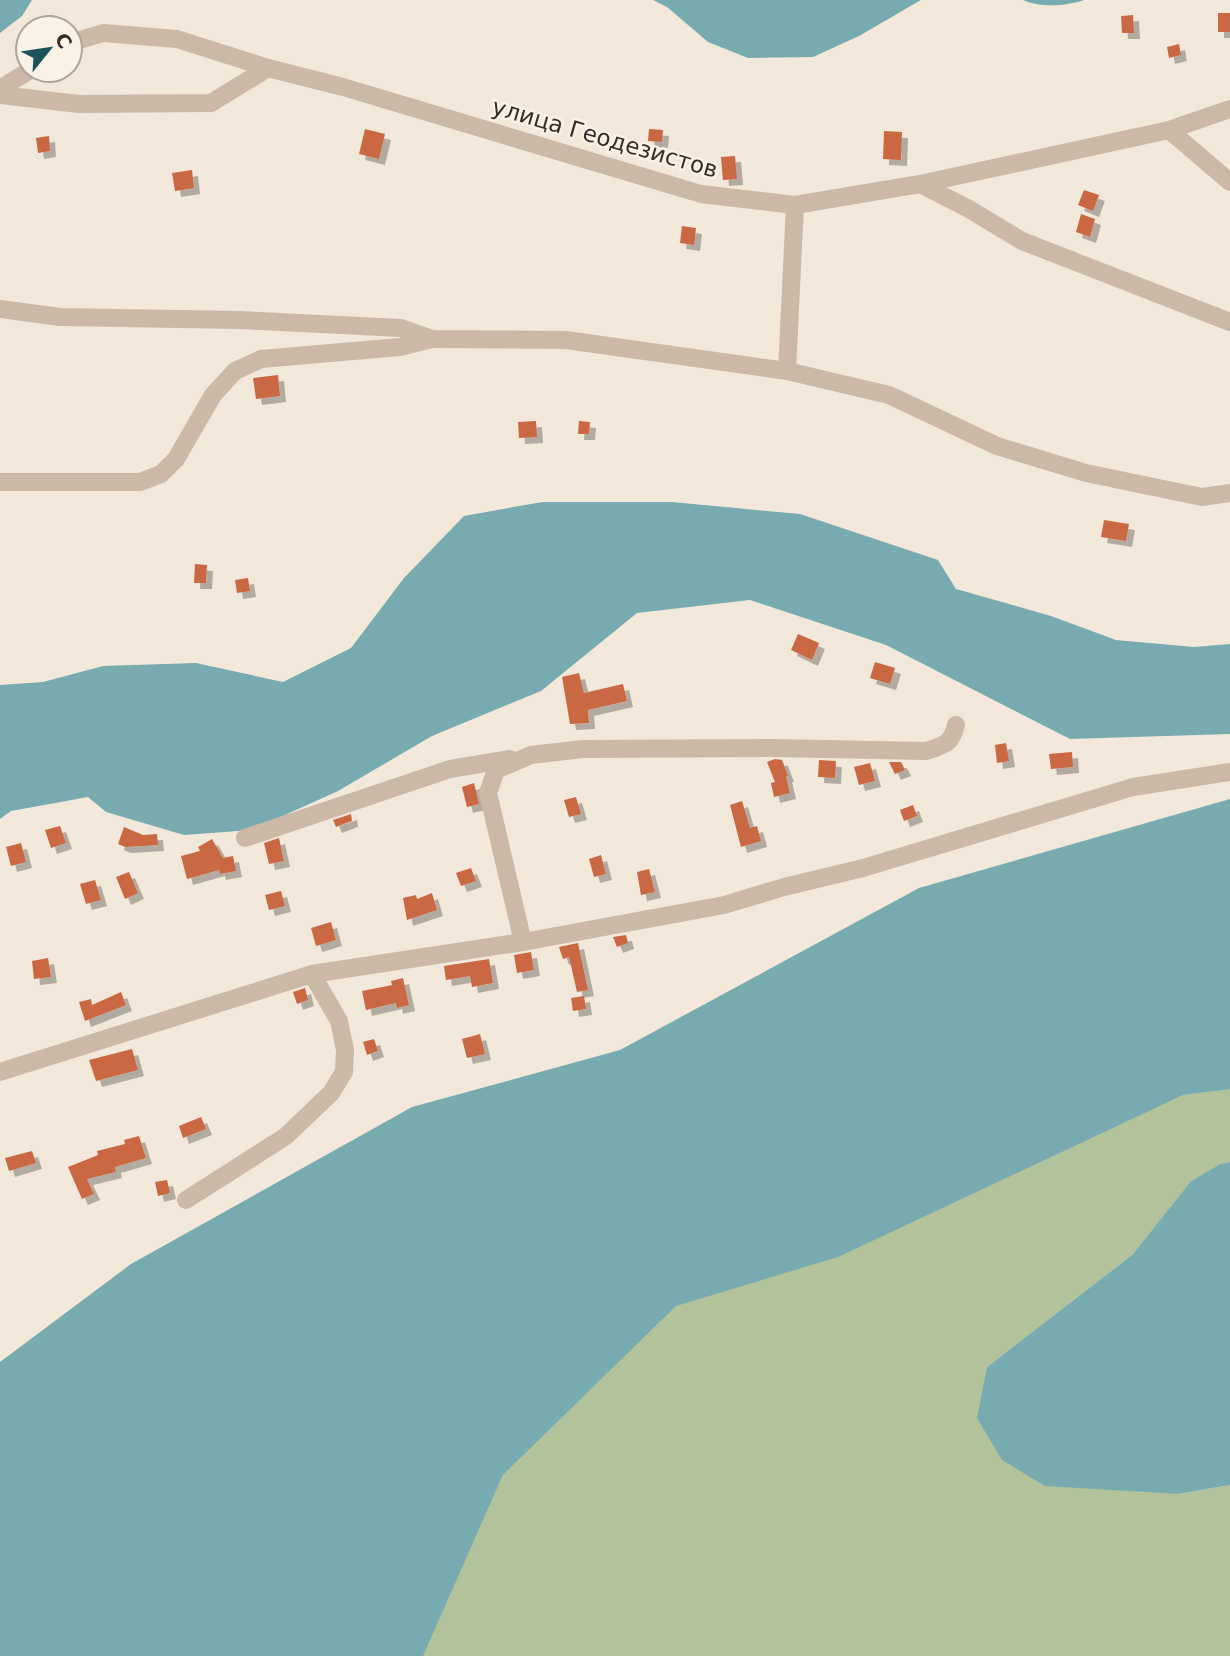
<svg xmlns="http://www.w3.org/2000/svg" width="1230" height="1656" viewBox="0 0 1230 1656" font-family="'DejaVu Sans',sans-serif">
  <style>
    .green { fill: #b2c29a }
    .water { fill: #78abb0 }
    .building { fill: #c96842; filter: url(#shadow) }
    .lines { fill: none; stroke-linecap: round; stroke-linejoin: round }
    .minor { stroke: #cbb8a6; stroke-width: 18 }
    .labels { text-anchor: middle; stroke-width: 5; stroke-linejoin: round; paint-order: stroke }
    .street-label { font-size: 23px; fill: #362d27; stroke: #faf2e7 }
  </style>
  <defs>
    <filter id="shadow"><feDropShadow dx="6" dy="6" stdDeviation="0" flood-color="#0004"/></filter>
  </defs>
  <rect width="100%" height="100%" fill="#f2e8da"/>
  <path class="green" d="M1230 1088V1162L1220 1164 1191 1181 1132 1255 987 1367 1172 1492 1179 1494 1230 1485V1656H422L503 1475 606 1304 1183 1095Z"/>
  <g class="water">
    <path d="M0 0H32L22 16 0 33Z"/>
    <path d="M653 0H921L859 36 813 57 748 58 708 42 667 7Z"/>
    <path d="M1023 0H1084C1067 6 1040 8 1023 0Z"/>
    <path d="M542 502H672L800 514 938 560 956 589 1051 616 1116 640 1194 647 1230 644V734L1070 739 886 645 750 600 637 613 541 691 432 736 338 791 252 830 184 835 106 812 88 797 11 811 0 819V685L43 682 103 666 196 663 283 682 351 648 404 578 464 516Z"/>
    <path d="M1230 799V1089L1183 1095 838 1257 676 1306 503 1475 423 1656H0V1362L131 1264 412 1107 620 1050 919 888Z"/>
    <path d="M1230 1162V1485L1179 1494 1045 1486 1002 1460 977 1418 987 1367 1132 1255 1191 1181 1220 1164Z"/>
  </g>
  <g class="building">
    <rect x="1218" y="13" width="12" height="19"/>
    <path d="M1133 15 1134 33H1122L1121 16Z"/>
    <path d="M1179 44 1181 55 1169 58 1167 47Z"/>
    <path d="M365 129 385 134 379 159 359 154Z"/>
    <path d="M649 129 663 130 662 142 648 141Z"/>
    <path d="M884 131 902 132 901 160 883 159Z"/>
    <path d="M49 136 50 151 38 153 36 138Z"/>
    <path d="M735 156 737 179 723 180 721 157Z"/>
    <path d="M192 170 194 188 175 191 172 173Z"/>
    <path d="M1084 190 1099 195 1093 211 1078 205Z"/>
    <path d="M1081 214 1095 219 1090 237 1076 232Z"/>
    <path d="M682 226 696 228 694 245 680 243Z"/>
    <path d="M278 375 280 396 256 399 253 378Z"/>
    <path d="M536 421 537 437 519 438 518 422Z"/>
    <path d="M579 421 590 422 589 434H578Z"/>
    <path d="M1104 520 1129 524 1126 541 1101 537Z"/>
    <path d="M195 564 207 565 206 583H194Z"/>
    <path d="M248 578 250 591 237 593 235 580Z"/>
    <path d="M798 634 819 643 812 660 791 650Z"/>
    <path d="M875 662 895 668 890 684 870 678Z"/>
    <path d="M579 673 584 693 623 684 627 701 588 710 589 723 570 724 562 677Z"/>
    <path d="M1006 743 1009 761 997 763 995 745Z"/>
    <path d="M1072 752 1073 767 1051 769 1049 754Z"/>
    <path d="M775 759 782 760 788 776H786L790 793 774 797 771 783 775 782 767 762Z"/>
    <path d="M819 760 836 761 835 778 818 777Z"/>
    <path d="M889 762H901L905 770 895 774Z"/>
    <path d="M870 763 875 781 859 785 854 767Z"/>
    <path d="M474 783 479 804 467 807 462 787Z"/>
    <path d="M576 797 581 814 569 817 564 800Z"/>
    <path d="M742 801 750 828 757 826 761 841 741 847 730 805Z"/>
    <path d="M913 805 917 816 904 821 900 810Z"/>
    <path d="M351 814 352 821 336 827 333 820Z"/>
    <path d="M60 826 66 843 51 848 45 830Z"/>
    <path d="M124 827 143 835 157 834 158 845 125 847 118 844Z"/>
    <path d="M279 838 284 861 269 864 264 843Z"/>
    <path d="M212 839 223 858 233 856 236 871 220 874 219 870 187 879 181 856 200 851 198 847Z"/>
    <path d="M21 843 26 862 11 866 6 847Z"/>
    <path d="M601 855 606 874 594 877 589 859Z"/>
    <path d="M471 868 476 881 461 886 456 873Z"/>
    <path d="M649 869 655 892 641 895 637 872Z"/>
    <path d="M129 872 138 893 125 899 116 877Z"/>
    <path d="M95 880 101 900 86 904 80 884Z"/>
    <path d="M281 891 285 906 269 910 265 895Z"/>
    <path d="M432 893 437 910 407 920 403 898 416 895 417 899Z"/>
    <path d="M331 922 336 940 316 946 311 928Z"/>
    <path d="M626 935 628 943 617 947 613 937Z"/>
    <path d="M578 943 588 990 577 992 569 957 563 959 559 947Z"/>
    <path d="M531 952 534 970 517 973 514 955Z"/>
    <path d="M48 958 51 977 34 979 32 961Z"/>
    <path d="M489 959 493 983 472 987 470 976 446 980 444 966Z"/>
    <path d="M403 978 409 1005 397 1008 396 1003 366 1010 362 991 392 985 391 981Z"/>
    <path d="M305 988 308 1000 297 1004 293 992Z"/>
    <path d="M121 992 126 1005 85 1021 79 1002 91 999 92 1005Z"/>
    <path d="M584 996 586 1009 573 1011 571 998Z"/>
    <path d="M480 1034 485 1054 467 1058 462 1039Z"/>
    <path d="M374 1039 378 1051 367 1055 363 1042Z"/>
    <path d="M132 1049 138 1070 96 1081 89 1060Z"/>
    <path d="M201 1117 206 1129 183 1138 179 1126Z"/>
    <path d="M139 1136 146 1158 115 1167 116 1172 87 1179 94 1194 82 1199 68 1167 98 1155 97 1151 125 1144 124 1140Z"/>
    <path d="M32 1151 36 1163 9 1171 5 1158Z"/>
    <path d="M167 1180 170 1193 158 1196 155 1182Z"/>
  </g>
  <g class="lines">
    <g class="minor">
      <path d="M70 43 103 33 177 39 268 68"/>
      <path d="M0 89 30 70"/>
      <path d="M0 95 79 104 211 103 268 68 343 87 701 194 795 205 920 184 1169 130 1230 182"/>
      <path d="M1169 130 1230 109"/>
      <path d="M920 184 969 209 1022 241 1230 322"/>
      <path d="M0 309 60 317 240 320 401 328 432 339 566 340 787 371 889 395 997 446 1086 473 1202 497 1230 493"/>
      <path d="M787 371 795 205"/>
      <path d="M0 482H140L161 474 176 459 213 395 235 371 261 359 400 347 432 339"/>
      <path d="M245 838 450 769 510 759"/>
      <path d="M523 942 488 793 496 770 531 755 583 749 775 748 926 751C944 745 951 745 956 725"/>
      <path d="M0 1072 312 974 523 942 724 905 784 887 863 868 1133 787 1230 772"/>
      <path d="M186 1200 286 1136 331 1093 344 1072 345 1050 339 1021 312 974"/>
    </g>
  </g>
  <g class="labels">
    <g class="street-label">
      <text transform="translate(605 138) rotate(16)" y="8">улица Геодезистов</text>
    </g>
  </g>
  <g transform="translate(49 49) rotate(60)"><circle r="33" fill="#faf2e7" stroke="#aca39a" stroke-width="2"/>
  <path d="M0-5L12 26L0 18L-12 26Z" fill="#1c5259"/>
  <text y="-10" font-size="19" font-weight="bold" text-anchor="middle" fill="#362d27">С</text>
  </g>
</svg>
